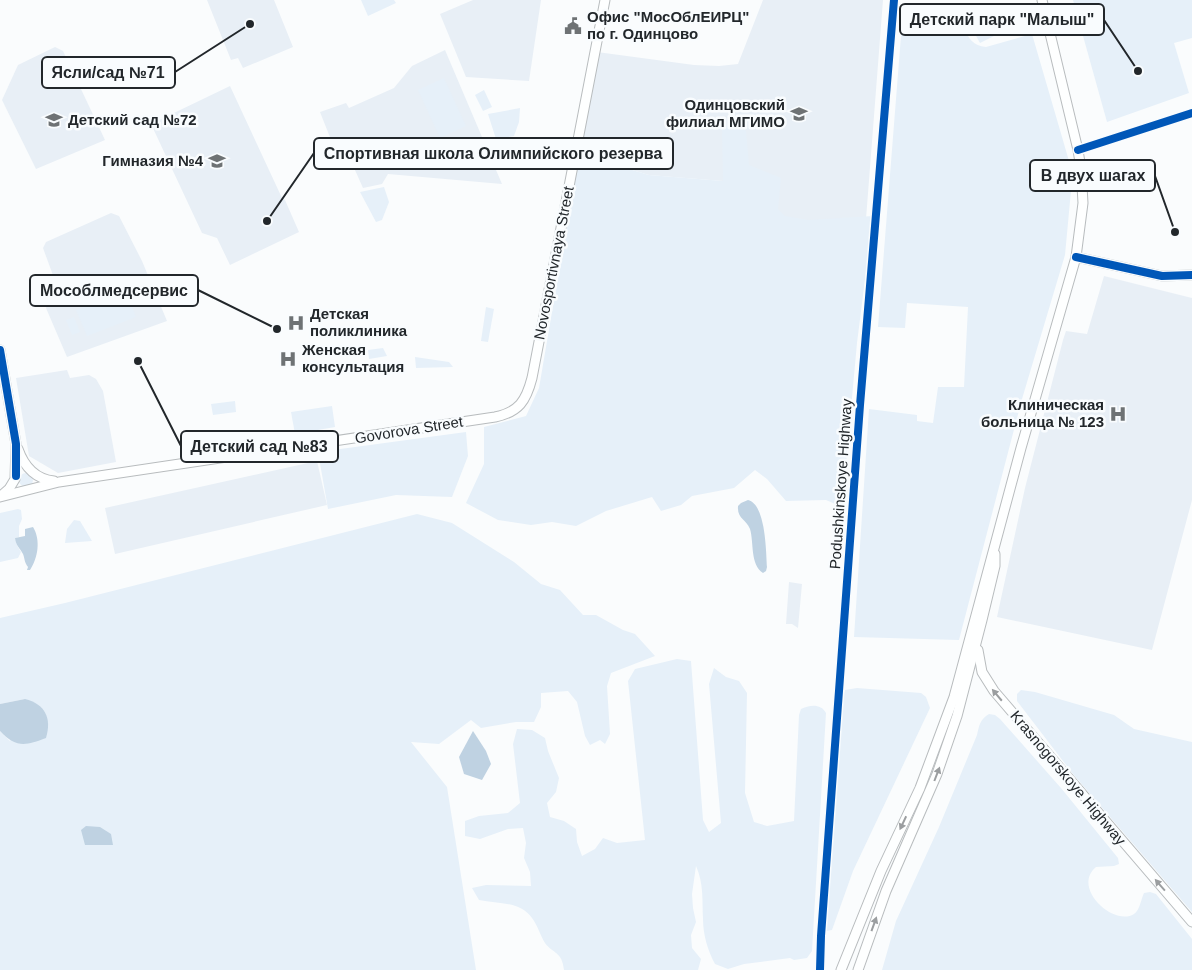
<svg xmlns="http://www.w3.org/2000/svg" width="1192" height="970" viewBox="0 0 1192 970" font-family="Helvetica,sans-serif">
  <style>
    .built { fill: #e8eff6 }
    .green { fill: #e6f0f9 }
    .water { fill: #bfd2e2 }
    .lines { fill: none; stroke-linecap: round; stroke-linejoin: round }
    .street-casing { stroke: #b8bcbe; stroke-width: 9 }
    .secondary-casing { stroke: #b8bcbe; stroke-width: 11 }
    .street { stroke: #feffff; stroke-width: 6 }
    .secondary { stroke: #feffff; stroke-width: 9 }
    .cycleway-casing { stroke: #f9fcfe; stroke-width: 11 }
    .cycleway { stroke: #0057b8; stroke-width: 8 }
    .oneway { fill: #9b9ea0 }
    .labels { text-anchor: middle; stroke-width: 5; stroke-linejoin: round; paint-order: stroke }
    .poi-label { font-size: 15px; font-weight: bold; fill: #22272b; stroke: #f9fcfe; text-anchor: start }
    .street-label { font-size: 15px; fill: #22272b; stroke: #f9fcfe }
    .leader { fill: none; stroke: #22272b; stroke-width: 2 }
    .callout-dot { fill: #22272b; stroke: #f9fcfe; stroke-width: 2 }
    .callout { fill: #f9fcfe; stroke: #22272b; stroke-width: 2 }
    .callout-label { font-size: 16px; text-anchor: middle; font-weight: bold; fill: #22272b }
  </style>
  <rect width="100%" height="100%" fill="#fafcfd"/>
  <g class="built">
    <path d="M207 0H274L293 47 243 68 238 58 231 60Z"/>
    <path d="M473 0H541L529 81 466 77 440 14Z"/>
    <path d="M763 0H883L866 219 822 223 781 219 723 181 649 175 579 154 597 52 694 65 719 66 738 64Z"/>
    <path d="M55 47 63 51 105 140 36 169 2 100 18 65Z"/>
    <path d="M445 50 502 184 388 174 382 184 363 188 351 161 341 165 320 112 346 103 349 108 394 88 412 66Z"/>
    <path d="M230 86 282 198 285 200 299 232 230 265 217 238 202 233 151 124Z"/>
    <path d="M111 213 119 216 142 261 167 321 67 357 46 308 54 278 43 248 46 242Z"/>
    <path d="M1104 276 1192 298V500L1152 650 997 617 1025 488 1063 340 1066 331 1087 334Z"/>
    <path d="M67 370 70 378 89 375 96 379 103 391 116 462 58 473 29 456 16 378Z"/>
    <path d="M317 461 327 505 115 554 105 508Z"/>
    <path d="M789 582 802 584 798 628 792 624H786Z"/>
  </g>
  <g class="green">
    <path d="M361 0H394L396 3 368 16Z"/>
    <path d="M1073 0H1192V38L1174 43 1189 93 1107 122Z"/>
    <path d="M998 11 1008 29 980 43 970 25Z"/>
    <path d="M902 23 963 28C969 38 973 46 986 47L1032 34 1069 161 1072 180 1065 255 1022 399 959 640 854 637 869 409 917 415V421L933 423 938 387H964L968 307 907 303 905 328 878 327Z"/>
    <path d="M444 78 466 126 440 138 418 90Z"/>
    <path d="M484 90 492 107 483 111 475 95Z"/>
    <path d="M520 108 519 122 514 136 496 139 488 114Z"/>
    <path d="M722 126H739L746 131 749 165 781 178 778 209 785 216 808 220 873 216 857 343 842 507 826 500 786 501 767 479 755 470 734 488 692 496 681 505 661 511 652 497 606 511 576 526 552 522 531 525 498 520 466 503 484 464V427L526 416 539 388 579 154 649 175 723 181Z"/>
    <path d="M384 187 389 202 382 220 376 222 360 192Z"/>
    <path d="M126 290 136 317 87 336 76 310Z"/>
    <path d="M486 307 494 309 488 342 481 341Z"/>
    <path d="M74 317 80 332 72 335 66 320Z"/>
    <path d="M383 348 387 356 369 359 368 350Z"/>
    <path d="M415 357 449 362 453 367 416 368Z"/>
    <path d="M235 401 236 412 213 415 211 404Z"/>
    <path d="M332 406 335 427 295 434 291 412Z"/>
    <path d="M466 432 468 456 452 497 396 495 328 509 318 452Z"/>
    <circle cx="26" cy="480" r="7"/>
    <path d="M18 509 21 510 22 519 19 526V537L15 538 18 547 21 552 18 558 0 562V513Z"/>
    <path d="M417 514 452 523 514 562 541 584 560 590 583 615H596L623 630 635 634 655 656 611 673 607 686 610 734 605 744 600 740 590 745 585 736 577 702 568 691 541 693V707L534 722H516L481 728 471 720 439 744 411 742 447 787 476 970H0V731L10 741 25 699 0 704V618L65 603Z"/>
    <path d="M74 520 80 521 92 541 65 543 67 529Z"/>
    <path d="M677 659 691 661 703 820 709 832 721 823 709 684 714 668 726 677 739 681 747 693 745 793 754 822 767 826 794 821 799 715 801 709C809 705 821 703 826 713L812 951 807 958 794 960 790 958 744 964 728 969 715 964C708 951 703 935 703 919 702 900 704 884 696 866L692 894 693 908 696 922 691 935 692 948 701 959 698 970H564C562 951 553 954 545 943 540 935 538 926 532 918 520 901 498 904 479 900L472 888 486 885 531 886 530 872 524 858 526 843 523 828 508 829 480 839 465 836V821L479 816 508 813 520 803 513 744 517 729 532 730 545 738 548 751 559 778 556 792 547 803 550 817 564 821 576 829 577 842 582 856 595 849 603 838 617 843 645 840 628 681 635 669Z"/>
    <path d="M857 688 921 693 926 697 930 708 853 871 832 930 826 931 841 702 845 690Z"/>
    <path d="M1021 690 1035 692 1114 715 1134 729 1192 742V912L1073 774 1017 701V694Z"/>
    <path d="M989 714 995 715 1000 719 1061 788 1118 858 1119 864 1114 866 1096 867C1071 888 1114 927 1134 914 1140 910 1141 899 1144 893L1150 892 1156 894 1192 939V970H882L896 921 939 827 977 735C979 726 980 719 989 714Z"/>
  </g>
  <g class="water">
    <path d="M748 500C766 504 766 553 767 567L766 571 763 573C750 565 754 542 750 529 746 519 737 519 738 506L741 503Z"/>
    <path d="M33 527C41 540 38 558 30 570H27L28 567C24 562 25 559 23 554 20 548 16 546 15 538L25 536V529Z"/>
    <path d="M25 699C45 704 52 718 46 738 25 746 16 748 0 731V704Z"/>
    <path d="M473 731 486 751 491 764 482 780 464 774 459 757Z"/>
    <path d="M86 826 100 827 111 834 113 845H85L81 830Z"/>
  </g>
  <g class="lines">
    <g class="street-casing">
      <g id="street">
        <path d="M1078 150 1192 113"/>
        <path d="M820 970 821 936 860 405 894 0"/>
      </g>
    </g>
    <g class="secondary-casing">
      <g id="secondary">
        <path d="M1076 257 1162 276 1192 275"/>
        <path d="M0 350 16 444 15 479 9 489 2 495"/>
        <path d="M18 449C24 466 35 479 54 481"/>
        <path d="M0 497 59 482 495 417C519 412 526 401 532 378L605 0"/>
        <path d="M978 650 982 672 994 691 1192 922"/>
        <path d="M841 970 881 871 920 788 954 697 1021 448 1076 257 1083 203 1081 169 1078 150 1042 0"/>
        <path d="M858 970 886 891 937 774 957 716 982 620 995 566V554"/>
      </g>
    </g>
    <use href="#street" class="street"/>
    <use href="#secondary" class="secondary"/>
    <g class="cycleway-casing">
      <g id="cycleway">
        <path d="M1078 150 1192 113"/>
        <path d="M1076 257 1162 276 1192 275"/>
        <path d="M0 350 16 444V476"/>
        <path d="M820 970 821 936 860 405 894 0"/>
      </g>
    </g>
    <use href="#cycleway" class="cycleway"/>
  </g>
  <defs><path id="oneway-solid" d="M-6-.8H1V-3.2L6.5 0L1 3.2V.8H-6Z" transform="scale(1.25)"/></defs>
  <g class="oneway">
    <use href="#oneway-solid" transform="translate(997 695) rotate(-130)"/>
    <use href="#oneway-solid" transform="translate(937 774) rotate(-69)"/>
    <use href="#oneway-solid" transform="translate(903 823) rotate(115)"/>
    <use href="#oneway-solid" transform="translate(1160 885) rotate(-131)"/>
    <use href="#oneway-solid" transform="translate(874 924) rotate(-70)"/>
  </g>
  <defs>
    <g id="civic-bare" transform="scale(1.35)"><path d="M-.6-6.5H3V-4.5H.6V-3L4-1V1h2V6H-6V1h2V-1L-.6-3ZM-1.2 2.5V6h2.4V2.5Z" fill="#6e7274" stroke="#f9fcfe" stroke-width="2.5" paint-order="stroke"/></g>
    <g id="university-bare" transform="scale(1.35)"><path d="M0-5L7-2L0 1L-7-2ZM-4 1L0 2.5L4 1V4Q0 6-4 4Z" fill="#6e7274" stroke="#f9fcfe" stroke-width="2.5" paint-order="stroke"/></g>
    <g id="school-bare" transform="scale(1.35)"><path d="M0-5L7-2L0 1L-7-2ZM-4 1L0 2.5L4 1V4Q0 6-4 4Z" fill="#6e7274" stroke="#f9fcfe" stroke-width="2.5" paint-order="stroke"/></g>
    <g id="hospital-bare" transform="scale(1.35)"><path d="M-5-5h3v3.5h4V-5h3V5h-3V1.5h-4V5h-3Z" fill="#6e7274" stroke="#f9fcfe" stroke-width="2.5" paint-order="stroke"/></g>
  </defs>
  <g fill-rule="evenodd">
    <use href="#civic-bare" x="573" y="26"/>
    <use href="#university-bare" x="799" y="114"/>
    <use href="#school-bare" x="54" y="120"/>
    <use href="#school-bare" x="217" y="161"/>
    <use href="#hospital-bare" x="296" y="323"/>
    <use href="#hospital-bare" x="288" y="359"/>
    <use href="#hospital-bare" x="1118" y="414"/>
  </g>
  <g class="labels">
    <g class="poi-label">
      <text x="587" y="22">Офис "МосОблЕИРЦ"<tspan x="587" dy="17">по г. Одинцово</tspan></text>
      <text x="785" y="110" text-anchor="end">Одинцовский<tspan x="785" dy="17">филиал МГИМО</tspan></text>
      <text x="68" y="125">Детский сад №72</text>
      <text x="203" y="166" text-anchor="end">Гимназия №4</text>
      <text x="310" y="319">Детская<tspan x="310" dy="17">поликлиника</tspan></text>
      <text x="302" y="355">Женская<tspan x="302" dy="17">консультация</tspan></text>
      <text x="1104" y="410" text-anchor="end">Клиническая<tspan x="1104" dy="17">больница № 123</tspan></text>
    </g>
    <g class="street-label">
      <text transform="translate(554 263) rotate(-79)" y="5">Novosportivnaya Street</text>
      <text transform="translate(409 430) rotate(-9)" y="5">Govorova Street</text>
      <text transform="translate(841 484) rotate(-86)" y="5">Podushkinskoye Highway</text>
      <text transform="translate(1068 778) rotate(50)" y="5">Krasnogorskoye Highway</text>
    </g>
  </g>
  <path class="leader" d="M1138 71L1104 20M250 24L175 72M267 221L314 153M1175 232L1155 176M277 329L198 290M138 361L181 446"/>
  <g class="callout-dot">
    <circle cx="1138" cy="71" r="5"/>
    <circle cx="250" cy="24" r="5"/>
    <circle cx="267" cy="221" r="5"/>
    <circle cx="1175" cy="232" r="5"/>
    <circle cx="277" cy="329" r="5"/>
    <circle cx="138" cy="361" r="5"/>
  </g>
  <g class="callout">
    <rect x="900" y="4" width="204" height="31" rx="5"/>
    <rect x="42" y="57" width="133" height="31" rx="5"/>
    <rect x="314" y="138" width="359" height="31" rx="5"/>
    <rect x="1030" y="160" width="125" height="31" rx="5"/>
    <rect x="30" y="275" width="168" height="31" rx="5"/>
    <rect x="181" y="431" width="157" height="31" rx="5"/>
  </g>
  <g class="callout-label">
    <text x="1002" y="25">Детский парк "Малыш"</text>
    <text x="108" y="78">Ясли/сад №71</text>
    <text x="493" y="159">Спортивная школа Олимпийского резерва</text>
    <text x="1093" y="181">В двух шагах</text>
    <text x="114" y="296">Мособлмедсервис</text>
    <text x="259" y="452">Детский сад №83</text>
  </g>
</svg>
